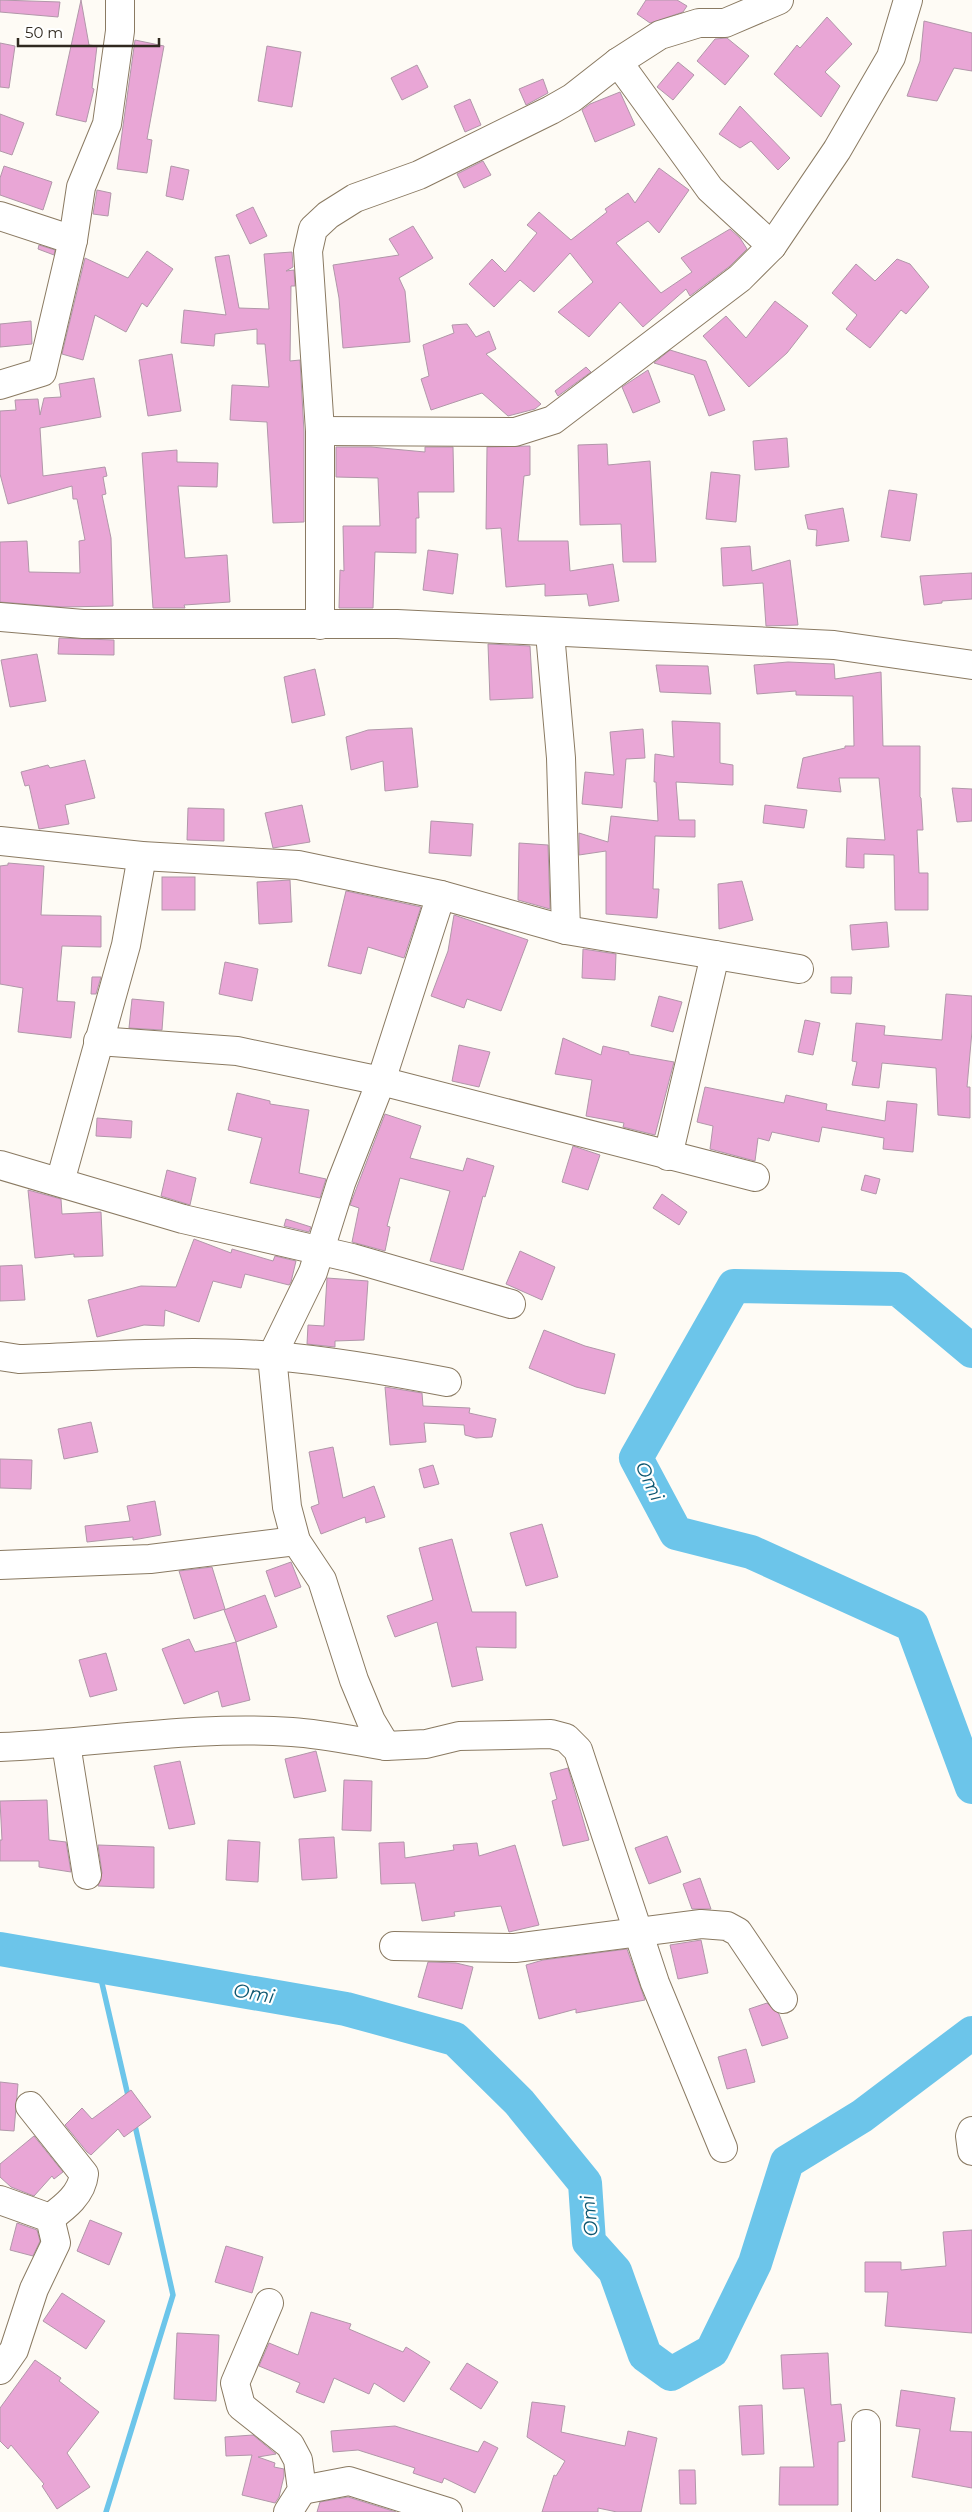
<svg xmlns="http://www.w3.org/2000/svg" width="972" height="2512" viewBox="0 0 972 2512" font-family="Montserrat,sans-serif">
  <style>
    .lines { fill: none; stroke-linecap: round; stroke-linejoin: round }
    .stream { stroke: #6cc5ea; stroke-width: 5.5 }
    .river { stroke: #6cc5ea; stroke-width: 34 }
    .building { fill: #e9a6d6; stroke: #b197a9 }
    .minor-casing { stroke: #8a7a62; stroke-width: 30 }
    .minor { stroke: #fff; stroke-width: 28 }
    .labels { text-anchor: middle; stroke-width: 4.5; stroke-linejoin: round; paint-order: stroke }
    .water-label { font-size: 19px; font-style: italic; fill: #0c5670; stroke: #fff }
  </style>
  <rect width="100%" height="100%" fill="#fefbf5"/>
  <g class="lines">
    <g class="stream">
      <path d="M98 1966 129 2100"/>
      <path d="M106 2512 173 2295 134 2121"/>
    </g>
    <g class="river">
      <path d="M972 1351 898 1289 734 1286 636 1458 676 1533 751 1552 912 1625 972 1787"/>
      <path d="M0 1949 346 2009 455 2039 519 2102 585 2183 589 2242 615 2271 645 2355 671 2374 712 2351 755 2263 787 2162 862 2116 972 2033"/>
    </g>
  </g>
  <g class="building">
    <path d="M0 0 60 2 58 17 0 12Z"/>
    <path d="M81 0 89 45 97 46 92 88 94 89 86 122 56 115Z"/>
    <path d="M646 0H677L687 6 683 12 650 23 637 14Z"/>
    <path d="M827 17 852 44 825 72 840 86 821 117 774 74 797 45 800 48Z"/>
    <path d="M924 21 972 33V71L954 68 937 101 907 96 920 61Z"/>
    <path d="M727 38 749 56 725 85 697 61 715 39Z"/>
    <path d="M135 40 164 46 147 139 152 140 147 173 117 169Z"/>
    <path d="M0 43 15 46 9 88 0 87Z"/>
    <path d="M267 46 301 52 292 107 258 101Z"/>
    <path d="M678 62 694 75 673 100 657 87Z"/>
    <path d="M417 65 428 87 402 100 391 78Z"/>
    <path d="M543 79 548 93 526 105 519 89Z"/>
    <path d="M620 92 635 125 595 142 582 110 590 104Z"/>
    <path d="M470 99 481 125 465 132 454 106Z"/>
    <path d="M740 106 790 158 778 170 751 141 740 148 719 134Z"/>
    <path d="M0 114 24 123 12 155 0 151Z"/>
    <path d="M483 161 491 175 464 188 457 174Z"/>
    <path d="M4 166 52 182 43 210 0 195V178Z"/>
    <path d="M171 166 189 170 183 200 166 196Z"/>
    <path d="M659 168 689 190 659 233 648 221 616 243 661 293 692 272 681 258 730 229 740 238 747 249 730 266 690 296 686 289 643 327 620 302 589 337 558 312 593 282 570 253 534 292 520 280 494 307 469 284 492 259 505 272 537 233 527 225 539 212 571 240 607 212 605 209 628 193 635 203Z"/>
    <path d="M97 190 111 193 108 216 93 214Z"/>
    <path d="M253 207 267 236 250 244 236 215Z"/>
    <path d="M413 226 433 258 399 278 405 291 410 342 343 348 339 298 333 265 399 255 389 239Z"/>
    <path d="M39 245 55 250 54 255 38 249Z"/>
    <path d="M147 251 173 269 147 307 142 303 126 332 95 315 83 360 62 354 85 258 128 278Z"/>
    <path d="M292 252 293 267 286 271 294 270 295 286H291L290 361 300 360 304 432V522L273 523 267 422 230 420 232 385 269 387 265 344H257V329L215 334 214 346 181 343 184 310 226 315 215 257 229 255 239 308 269 309 264 254Z"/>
    <path d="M897 259 910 264 929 287 906 314 901 310 870 348 846 329 857 315 832 293 856 264 875 281Z"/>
    <path d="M775 301 808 326 787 353 749 387 703 336 726 316 746 338Z"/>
    <path d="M31 321 32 344 0 347V324Z"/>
    <path d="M467 324 476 337 489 331 496 349 486 354 541 404 535 409 508 416 482 393 431 410 421 379 429 376 423 345 454 333 452 325Z"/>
    <path d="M670 350 706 361 725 410 709 416 694 375 654 363Z"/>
    <path d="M172 354 181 411 148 416 139 360Z"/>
    <path d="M586 367 591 372 558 396 555 391Z"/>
    <path d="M648 370 660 402 633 413 622 387Z"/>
    <path d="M94 378 101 417 40 428 43 476 105 467 107 476 103 477 106 494 102 495 111 538 113 606 63 607 0 602V542L27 541 29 572 80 573 79 541 85 540 77 499H73L72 486 8 504 0 474V411L16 410 15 400 38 399 40 415 44 398 61 397 59 384Z"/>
    <path d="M787 438 789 467 755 470 753 441Z"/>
    <path d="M607 444 608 465 650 461 656 562H623L621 524 580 525 578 445Z"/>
    <path d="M530 446V475L524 476 518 541H568L570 571 613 564 619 601 589 606 587 594 545 596V584L506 587 501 528 486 529 487 447Z"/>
    <path d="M336 447H371L425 452V447H453L454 492H418L419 518H416V553L375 552 373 608H339L340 570 344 571 343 526H380L378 478 336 477Z"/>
    <path d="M177 450V462L218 463 217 487 178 486 185 558 227 555 230 602 184 605 185 608H153L142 453Z"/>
    <path d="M711 472 740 475 736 522 706 519Z"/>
    <path d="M889 490 917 494 910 541 881 537Z"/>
    <path d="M843 508 849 541 816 546 817 530 808 529 805 515Z"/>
    <path d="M750 546 752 571 790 560 798 625 766 626 763 583 723 586 721 548Z"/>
    <path d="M428 550 458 554 453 594 423 590Z"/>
    <path d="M972 573V599L942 601V603L924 605 920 576Z"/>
    <path d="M59 638 114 640V655L58 654Z"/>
    <path d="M488 644 530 646 533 698 490 700Z"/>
    <path d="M37 654 46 701 10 707 1 660Z"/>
    <path d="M788 662 834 664 835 679 881 672 883 746H920V797L921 798 923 830H917L919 873H928V910H895L894 855 864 854V868L846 867 847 838 885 840 879 778H839L841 792 797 788 803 758 845 748V746H854L853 696 796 695V691L757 694 754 665Z"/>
    <path d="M656 665 708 666 711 694 660 692Z"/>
    <path d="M315 669 325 715 292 723 284 677Z"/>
    <path d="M672 721 720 723V763L733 765V785L676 782 679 820H695V837L655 836 653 889H659L657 918 606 914V851L579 855V833L608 842 611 816 658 821 656 782H654L655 754 674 757Z"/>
    <path d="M412 728 418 787 385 791 383 761 351 770 346 737 368 730Z"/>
    <path d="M643 729 645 758 626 759 622 808 582 804 585 772 614 775 610 732Z"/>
    <path d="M85 760 95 798 65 805 69 824 39 829 29 785 25 786 21 772 48 765 50 768Z"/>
    <path d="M952 788 972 789V821L957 822Z"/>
    <path d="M302 805 310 842 273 848 265 813Z"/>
    <path d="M765 805 807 810 804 828 763 823Z"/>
    <path d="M188 808 224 809V841L187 840Z"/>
    <path d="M431 821 473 824 471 856 429 853Z"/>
    <path d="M519 843 548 845 550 909 518 900Z"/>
    <path d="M8 863 44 866 41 915 101 916V947L62 946 57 1001 75 1002 71 1038 18 1032 23 988 0 984V866L8 865Z"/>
    <rect x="162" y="877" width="33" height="33"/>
    <path d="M290 880 292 922 259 924 257 882Z"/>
    <path d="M742 881 753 920 719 929 718 884Z"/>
    <path d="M346 891 421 907 404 958 368 947 361 974 328 966Z"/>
    <path d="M454 915 528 940 501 1011 467 999 464 1008 431 996 448 951Z"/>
    <path d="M887 922 889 947 852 950 850 925Z"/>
    <path d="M583 949 616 954 615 980 582 978Z"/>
    <path d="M225 962 258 969 252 1001 219 994Z"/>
    <path d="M92 977H101L96 994H91Z"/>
    <path d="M831 977H852L851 994 831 993Z"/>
    <path d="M946 994 972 996V1031L967 1087H970V1118L938 1115 936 1068 882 1063 879 1088 852 1085 857 1062 852 1061 856 1023 885 1026 884 1035 942 1040Z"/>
    <path d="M659 996 682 1002 673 1032 651 1026Z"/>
    <path d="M132 999 164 1002 162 1030 129 1028Z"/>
    <path d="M805 1020 820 1023 813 1055 798 1052Z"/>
    <path d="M563 1038 601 1055 603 1046 629 1052V1054L674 1062 655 1135 623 1127 624 1123 586 1116 592 1080 555 1074Z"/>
    <path d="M459 1045 490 1052 479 1087 452 1081Z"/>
    <path d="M705 1087 784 1103 786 1095 827 1104 826 1110 885 1121 887 1101 917 1104 913 1152 883 1149 884 1138 822 1127 819 1142 772 1132 769 1141 758 1138 755 1161 710 1149 713 1126 697 1122Z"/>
    <path d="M237 1093 270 1101V1104L309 1110 299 1173 326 1179 320 1198 250 1183 262 1138 228 1130Z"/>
    <path d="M385 1114 421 1126 410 1158 463 1171 467 1158 494 1166 485 1197 483 1196 463 1270 430 1261 450 1191 400 1178 387 1226 390 1227 385 1251 352 1242 359 1208 350 1205Z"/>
    <path d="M97 1118 132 1121 131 1138 96 1136Z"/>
    <path d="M573 1146 600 1155 588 1190 562 1182Z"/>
    <path d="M167 1170 196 1178 190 1205 161 1196Z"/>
    <path d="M865 1175 880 1179 876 1194 861 1190Z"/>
    <path d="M28 1190 61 1199 62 1214 101 1212 103 1256 74 1257V1254L35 1258Z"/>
    <path d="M662 1194 687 1212 679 1225 653 1208Z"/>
    <path d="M286 1219 311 1227 309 1232 284 1226Z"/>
    <path d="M194 1239 231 1253 232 1249 273 1261 275 1256 296 1261 291 1282 289 1285 245 1274 241 1288 213 1281 199 1322 165 1310 164 1326 144 1325 97 1337 88 1300 141 1286 176 1287Z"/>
    <path d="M520 1251 555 1267 542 1300 506 1284Z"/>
    <path d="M22 1265 25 1300 0 1301V1266Z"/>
    <path d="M327 1278 368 1281 364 1340 335 1341V1347L307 1344 308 1325 324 1326Z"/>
    <path d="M544 1330 585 1346 615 1354 605 1394 576 1387 529 1368Z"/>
    <path d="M385 1387 422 1393 423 1406 470 1408 469 1413 496 1419 492 1437 476 1438 465 1435 464 1425 424 1423 426 1442 390 1445Z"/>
    <path d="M91 1422 98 1452 64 1459 58 1429Z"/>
    <path d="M333 1447 343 1498 374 1486 385 1517 366 1523 365 1517 321 1534 311 1507 319 1504 309 1452Z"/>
    <path d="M0 1459 32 1460 31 1489 0 1488Z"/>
    <path d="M433 1465 439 1484 424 1488 419 1469Z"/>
    <path d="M155 1501 161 1535 133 1540V1537L87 1542 85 1526 130 1521 127 1506Z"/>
    <path d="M542 1524 558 1577 526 1586 510 1533Z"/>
    <path d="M452 1539 472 1612H516V1648L476 1647 483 1680 452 1687 437 1622 395 1637 387 1616 433 1600 419 1548Z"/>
    <path d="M291 1562 301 1587 275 1597 266 1571Z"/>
    <path d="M212 1567 225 1609 194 1619 179 1571Z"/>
    <path d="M265 1595 277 1627 236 1642 224 1610Z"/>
    <path d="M189 1639 195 1652 236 1642 250 1700 222 1707 218 1691 184 1704 162 1649Z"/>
    <path d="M106 1653 117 1690 90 1697 79 1660Z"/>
    <path d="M316 1751 326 1791 294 1798 285 1759Z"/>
    <path d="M180 1761 195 1824 169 1829 154 1766Z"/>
    <path d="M568 1768 589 1840 563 1846 552 1801 557 1799 550 1773Z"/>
    <path d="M344 1780 372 1781 371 1831 342 1830Z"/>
    <path d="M47 1800 49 1840 66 1842 71 1872 39 1867V1861H0V1840H2L0 1801Z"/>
    <path d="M667 1836 681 1872 649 1884 635 1848Z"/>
    <path d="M334 1837 337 1878 302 1880 299 1839Z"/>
    <path d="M228 1840 260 1842 258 1882 226 1880Z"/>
    <path d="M404 1842 405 1858 454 1850 453 1845 477 1843 479 1856 515 1845 539 1925 509 1932 501 1906 454 1912 455 1916 422 1921 415 1883 381 1884 379 1843Z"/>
    <path d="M98 1845 154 1847V1888L98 1886 102 1873Z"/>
    <path d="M700 1878 711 1909H692L683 1884Z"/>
    <path d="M701 1940 708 1973 678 1979 670 1945Z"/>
    <path d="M627 1949 645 2000 576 2013V2009L539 2019 526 1965 543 1960Z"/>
    <path d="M428 1962 456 1963 473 1967 462 2009 418 1997Z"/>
    <path d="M767 2003 779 2014 788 2038 762 2046 749 2009Z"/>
    <path d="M746 2049 755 2082 727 2089 718 2057Z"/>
    <path d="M0 2082 18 2084 14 2131 0 2130Z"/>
    <path d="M131 2090 151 2117 124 2137 118 2129 91 2155 87 2152 65 2125 82 2108 92 2119Z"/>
    <path d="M34 2136 63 2172 54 2179 52 2176 34 2196 11 2187 0 2177V2164Z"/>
    <path d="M90 2220 122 2233 109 2265 77 2251Z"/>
    <path d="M17 2223 37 2230 40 2241 33 2256 10 2250Z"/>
    <path d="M972 2230V2333L885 2326 888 2292H865V2262H901V2270L946 2266 943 2232Z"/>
    <path d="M226 2246 263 2257 252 2293 215 2282Z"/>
    <path d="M62 2293 105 2321 86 2349 43 2321Z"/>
    <path d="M311 2312 351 2324 349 2329 403 2352 406 2347 430 2362 404 2402 374 2383 369 2394 334 2378 324 2403 296 2392 300 2383 259 2366 269 2343 298 2355Z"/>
    <path d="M177 2333 219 2335 216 2401 174 2399Z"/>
    <path d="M828 2353 831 2405 841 2404 845 2441 838 2442V2505H779L780 2467H814L804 2388 783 2389 781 2355Z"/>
    <path d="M35 2360 61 2378 59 2381 99 2412 67 2453 90 2487 57 2509 42 2486 44 2484 11 2445 8 2449 0 2441V2408Z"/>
    <path d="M467 2363 498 2382 481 2409 450 2389Z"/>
    <path d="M901 2390 955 2398 950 2431 972 2432V2488L912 2477 920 2429 896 2426Z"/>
    <path d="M532 2402 565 2406 561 2432 625 2446 628 2431 657 2438 641 2512H617L598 2508V2512H542L554 2475 556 2476 565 2461 527 2437Z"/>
    <path d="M762 2405 764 2454 742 2455 739 2406Z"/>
    <path d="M395 2426 478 2452 484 2441 498 2448 475 2493 444 2478 442 2483 413 2473 415 2468 358 2450 333 2452 331 2431Z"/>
    <path d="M253 2435 276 2454 258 2457 275 2463 274 2467 284 2469V2476L279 2497 275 2503 242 2495 252 2455 226 2456 225 2437Z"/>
    <path d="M679 2470H695L696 2504H680Z"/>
    <path d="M348 2497 396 2512H317L320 2502Z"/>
  </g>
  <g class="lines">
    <g class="minor-casing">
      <g id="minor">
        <path d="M618 62 710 189 772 246"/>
        <path d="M0 216 73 240"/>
        <path d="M0 385 42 372 73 240 81 187 107 124 120 31V0"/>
        <path d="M320 431 515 432 553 420 740 278 772 246 837 150 891 57 908 0"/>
        <path d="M0 617 83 624H397L834 645 972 665"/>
        <path d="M320 625V431L308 251 313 229 328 215 355 198 419 175 551 110 572 98 618 62 660 35 699 23H725L779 0"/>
        <path d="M550 633 561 758 566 930"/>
        <path d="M0 841 142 856 298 865 441 895 566 930 799 969"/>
        <path d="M441 895 381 1081 755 1177"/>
        <path d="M98 1041 237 1051 381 1081 341 1183 313 1272 272 1356 287 1507 296 1541 322 1580 354 1680 371 1721 386 1746 426 1744 459 1736 551 1734 566 1738 578 1750 655 1983 723 2148"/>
        <path d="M668 1156 715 955"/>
        <path d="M0 1165 183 1219 352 1258 511 1304"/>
        <path d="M60 1182 126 945 142 856"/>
        <path d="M0 1356 19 1359C104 1356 190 1349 274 1356 332 1361 390 1371 447 1382"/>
        <path d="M0 1565 150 1559 296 1541"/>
        <path d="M66 1744 87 1875"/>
        <path d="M0 1747C97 1743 195 1725 292 1732 323 1734 355 1741 386 1746"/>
        <path d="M394 1946 515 1948 701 1924 727 1926 738 1932 783 1999"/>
        <path d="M30 2106 84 2174C82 2194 65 2207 50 2218"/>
        <path d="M972 2131 970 2136 972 2151"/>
        <path d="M0 2200 50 2218 56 2243 34 2289 14 2350 0 2370"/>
        <path d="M269 2303 235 2383 241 2406 290 2445 298 2460 302 2490 288 2512"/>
        <path d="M866 2424V2512"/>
        <path d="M302 2490 349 2481 448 2512"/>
      </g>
    </g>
    <use href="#minor" class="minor"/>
  </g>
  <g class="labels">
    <g class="water-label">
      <text transform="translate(650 1481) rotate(65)" y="7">Omi</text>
      <text transform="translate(254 1993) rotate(10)" y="7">Omi</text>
      <text transform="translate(589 2216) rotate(-96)" y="7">Omi</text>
    </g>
  </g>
  <path d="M18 38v8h141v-8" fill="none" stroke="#30291f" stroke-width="2.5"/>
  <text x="25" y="38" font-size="15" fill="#30291f" stroke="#ffffff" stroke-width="4" paint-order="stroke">50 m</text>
</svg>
